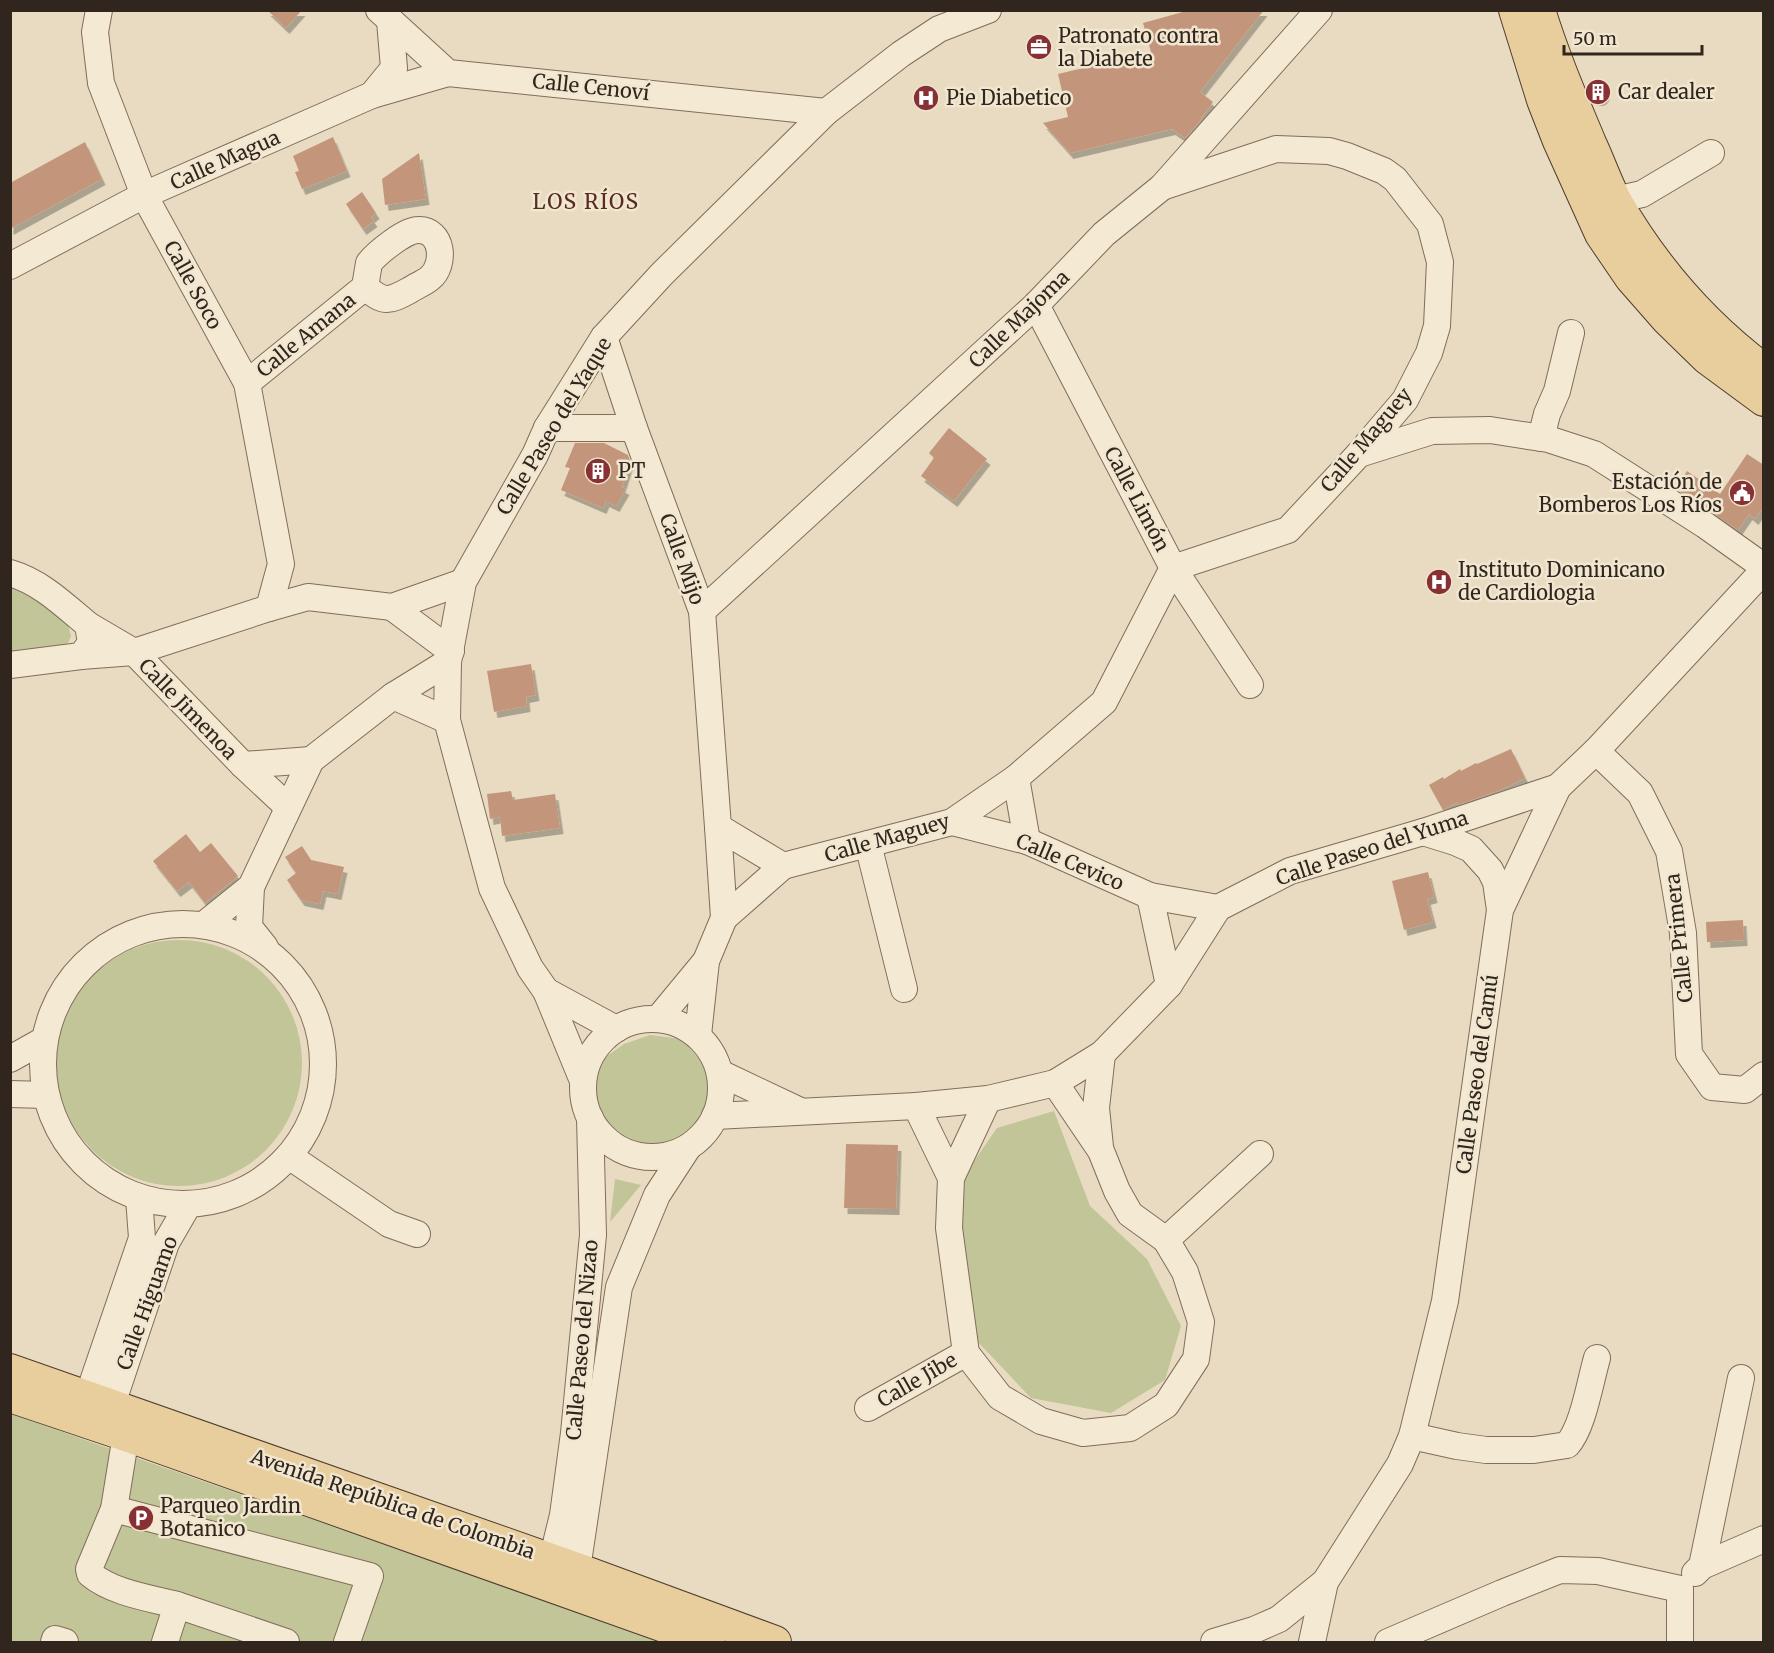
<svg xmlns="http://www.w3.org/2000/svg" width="1774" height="1653" viewBox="0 0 1774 1653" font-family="Merriweather,serif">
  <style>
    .green { fill: #c1c597 }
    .building { fill: #c3967b; filter: url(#shadow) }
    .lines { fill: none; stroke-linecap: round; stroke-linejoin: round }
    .minor-casing { stroke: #806d5b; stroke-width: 28 }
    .major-casing { stroke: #4e3c2f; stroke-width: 34 }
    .minor { stroke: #f4e9d3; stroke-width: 26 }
    .major { stroke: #e8ce9c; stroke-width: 32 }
    .labels { text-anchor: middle; stroke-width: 5; stroke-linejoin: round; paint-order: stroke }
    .poi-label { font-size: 20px; fill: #31261d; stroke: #f1e6d0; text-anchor: start }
    .street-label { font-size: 20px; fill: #31261d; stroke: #f1e6d0 }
    .neighbourhood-label { font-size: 21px; letter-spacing: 1.5px; fill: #592b21; stroke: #f1e6d0 }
  </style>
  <defs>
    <filter id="shadow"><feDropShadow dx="3.5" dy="6" stdDeviation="0" flood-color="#0004"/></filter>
  </defs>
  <rect width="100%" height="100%" fill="#e8dbc1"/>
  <g class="green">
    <path d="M10 581 29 589 68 624 71 636 68 643 63 646 11 659Z"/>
    <circle cx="179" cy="1063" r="123"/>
    <path d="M650 1035 682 1039 706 1067 712 1103 695 1139 665 1150 635 1153 605 1132 592 1095 600 1061 624 1044Z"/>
    <path d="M1054 1111 1090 1206 1147 1259 1181 1326 1165 1380 1111 1413 1031 1398 978 1342 960 1224 966 1173 997 1128Z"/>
    <path d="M615 1179 641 1185 610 1222Z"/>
    <path d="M11 1414 663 1642H11Z"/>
  </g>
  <g class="building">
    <path d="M267 10H302L286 28Z"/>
    <path d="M1190 10H1264L1200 92 1213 102 1201 118 1202 119 1185 138 1172 129 1070 153 1043 123 1068 117 1058 74 1151 52 1143 23Z"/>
    <circle cx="1598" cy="92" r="8"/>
    <path d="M333 137 347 171 302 189 295 172 299 171 293 156Z"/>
    <path d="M85 142 102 179 10 229V183Z"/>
    <path d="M419 153 426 199 385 205 382 179Z"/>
    <path d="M362 192 376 213 371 217 374 221 363 229 346 204Z"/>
    <path d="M949 428 987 459 954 501 921 476 934 458 929 453Z"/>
    <path d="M575 443H604L628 455 630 461 622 487 626 489 616 506 606 501 603 508 561 490 570 468 565 467Z"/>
    <path d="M1747 454 1764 465V506L1755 519 1749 514 1738 530 1676 488 1687 471 1720 494Z"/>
    <path d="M531 664 536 695 526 697 527 706 494 712 487 671Z"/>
    <path d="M1511 749 1525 778 1500 790 1458 805 1457 802 1443 810 1429 785 1443 777 1444 779 1460 769 1461 771 1476 763 1477 764Z"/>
    <path d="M511 791 513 800 555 794 560 828 502 836 500 817 490 819 487 794Z"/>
    <path d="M186 834 200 852 211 843 238 876 205 903 189 882 177 891 153 861Z"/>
    <path d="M302 846 311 860 344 867 338 894 323 891 320 904 301 900 287 880 296 873 285 857Z"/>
    <path d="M1428 872 1434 897 1427 899 1433 922 1404 930 1392 881Z"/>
    <path d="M1743 920 1744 940 1707 942 1706 922Z"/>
    <path d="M846 1144 898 1145 896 1209 844 1208Z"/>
  </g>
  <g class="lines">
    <g class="minor-casing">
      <g id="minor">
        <path d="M99 10 95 32 101 83 144 195 247 383 281 564 269 608"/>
        <path d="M379 10 448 73 826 112"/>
        <path d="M372 95 394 68 390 21"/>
        <path d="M1615 200 1642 194 1711 153"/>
        <path d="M10 266 144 195 372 95 448 73"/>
        <path d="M1036 305 1173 568 1250 685"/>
        <path d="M604 337 634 428 702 611 718 827"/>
        <path d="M247 383 365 287C384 303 388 302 410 290 416 286 424 283 430 278 446 265 443 229 418 230 405 230 377 253 369 263L365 287"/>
        <path d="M547 428H634"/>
        <path d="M1541 438 1547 414 1557 391 1571 333"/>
        <path d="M1359 454 1432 431 1490 430 1548 439 1594 454 1705 525 1764 567"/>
        <path d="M10 573C41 582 64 605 88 625L91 643 81 656 10 665"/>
        <path d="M392 607 451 651"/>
        <path d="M702 611 1036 305 1104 234 1162 187 1319 10"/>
        <path d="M88 625 134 652 243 765 288 807"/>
        <path d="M81 656 134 652 269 608 308 597 392 607 463 582"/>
        <path d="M393 696 448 662"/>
        <path d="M1596 751 1640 793 1669 851 1683 933 1689 1054 1712 1087 1745 1090 1764 1075"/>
        <path d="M243 765 311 760"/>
        <path d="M1016 778 1027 841"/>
        <path d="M952 822 1027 841 1150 896 1218 908"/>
        <path d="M1423 832 1455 842 1471 849 1490 870 1496 882 1500 910"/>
        <path d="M868 844 904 989"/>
        <path d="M1150 896 1169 985"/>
        <path d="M724 918 783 866"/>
        <circle cx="183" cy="1064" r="140"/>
        <path d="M205 924 251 887"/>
        <path d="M265 947 249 927 251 887 311 760 393 696 447 720"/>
        <path d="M546 991 616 1029"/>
        <path d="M658 1019 706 961"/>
        <circle cx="652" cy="1088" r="69"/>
        <path d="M698 1035 706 961 724 918 718 827 783 866 952 822 1016 778 1104 702 1173 568 1288 530 1359 454 1405 400 1429 353 1437 326 1440 262 1430 224 1395 179 1384 171 1347 156 1329 151 1276 149 1162 187"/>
        <path d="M10 1059 44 1040"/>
        <path d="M720 1073 798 1110"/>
        <path d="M583 1081 546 991 530 968 492 888 447 720 448 662 463 582 535 455 547 428 604 337 662 274 826 112 901 54 939 29 988 10"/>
        <path d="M10 1094 46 1095"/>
        <path d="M988 1099 951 1178 949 1228 966 1353 1000 1397 1041 1421 1083 1433 1130 1428 1166 1405 1196 1359 1201 1322 1185 1272 1166 1240 1130 1214 1117 1191 1101 1151 1055 1083"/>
        <path d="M916 1106 951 1178"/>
        <path d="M715 1116 916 1106 988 1099 1055 1083 1102 1054 1169 985 1218 908 1290 871 1423 832 1558 787"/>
        <path d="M1100 1147 1096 1108 1102 1054"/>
        <path d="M289 1156 389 1224 417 1234"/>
        <path d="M1166 1240 1260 1154"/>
        <path d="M88 1396 142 1238 139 1198"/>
        <path d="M112 1404 166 1243 188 1205"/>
        <path d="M868 1408 966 1353"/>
        <path d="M126 1435 114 1509 89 1569 90 1574C113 1593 149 1598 177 1605L165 1642"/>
        <path d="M1412 1436 1457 1446 1486 1450H1534L1567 1445C1583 1428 1590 1382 1597 1358"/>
        <path d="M114 1509 370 1576 347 1642"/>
        <path d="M552 1560 563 1515 574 1433 593 1235 590 1118"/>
        <path d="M1702 1566 1741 1378"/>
        <path d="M577 1569 619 1287 657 1195 687 1149"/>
        <path d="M1695 1573 1702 1566 1764 1539"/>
        <path d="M177 1605 286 1642"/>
        <path d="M54 1642 55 1639 65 1642"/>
        <path d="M1214 1642 1254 1630 1279 1619 1325 1582"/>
        <path d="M1312 1642 1325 1582 1400 1464 1412 1436 1445 1301 1500 910 1558 787 1596 751 1764 570"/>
        <path d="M1388 1642 1502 1593 1560 1570 1598 1571 1680 1589"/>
        <path d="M1680 1642V1589"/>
      </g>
    </g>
    <g class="major-casing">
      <g id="major">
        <path d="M1515 10 1543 100 1559 141 1601 234 1631 278 1667 319 1707 358 1764 400"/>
        <path d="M1539 10C1553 56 1572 100 1590 143 1599 162 1606 183 1616 202 1653 266 1704 325 1764 370"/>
        <path d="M10 1370 577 1569 775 1642"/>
        <path d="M10 1396 126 1435 709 1642"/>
      </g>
    </g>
    <use href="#minor" class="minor"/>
    <use href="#major" class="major"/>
  </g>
  <defs>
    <g id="office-disc" transform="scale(1.35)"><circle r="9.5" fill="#883135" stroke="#f1e6d0"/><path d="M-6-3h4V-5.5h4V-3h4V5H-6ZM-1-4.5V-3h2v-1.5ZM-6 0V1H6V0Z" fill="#fff"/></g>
    <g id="building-disc" transform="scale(1.35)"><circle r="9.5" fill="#883135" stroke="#f1e6d0"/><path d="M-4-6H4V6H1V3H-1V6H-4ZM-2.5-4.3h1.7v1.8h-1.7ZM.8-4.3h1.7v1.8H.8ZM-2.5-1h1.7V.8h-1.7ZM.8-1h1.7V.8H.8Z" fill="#fff"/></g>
    <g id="hospital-disc" transform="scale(1.35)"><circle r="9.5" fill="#883135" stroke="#f1e6d0"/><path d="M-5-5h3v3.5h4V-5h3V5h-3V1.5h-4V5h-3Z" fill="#fff"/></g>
    <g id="civic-disc" transform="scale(1.35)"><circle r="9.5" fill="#883135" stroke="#f1e6d0"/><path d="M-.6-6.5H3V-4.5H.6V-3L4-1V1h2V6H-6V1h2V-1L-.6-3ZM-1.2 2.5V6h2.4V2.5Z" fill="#fff"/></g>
    <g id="parking-disc" transform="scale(1.35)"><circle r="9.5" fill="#883135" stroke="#f1e6d0"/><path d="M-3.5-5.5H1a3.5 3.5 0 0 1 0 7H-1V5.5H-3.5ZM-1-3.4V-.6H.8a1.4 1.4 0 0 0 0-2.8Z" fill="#fff"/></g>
  </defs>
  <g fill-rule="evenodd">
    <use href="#office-disc" x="1039" y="47"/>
    <use href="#building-disc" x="1598" y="92"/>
    <use href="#hospital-disc" x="926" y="98"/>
    <use href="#building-disc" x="598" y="471"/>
    <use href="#civic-disc" x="1742" y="493"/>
    <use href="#hospital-disc" x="1439" y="582"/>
    <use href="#parking-disc" x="141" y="1518"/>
  </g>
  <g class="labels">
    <g class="poi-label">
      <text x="1058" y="43">Patronato contra<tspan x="1058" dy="23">la Diabete</tspan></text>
      <text x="1618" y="99">Car dealer</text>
      <text x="946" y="105">Pie Diabetico</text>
      <text x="618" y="478">PT</text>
      <text x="1722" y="489" text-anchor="end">Estación de<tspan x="1722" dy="23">Bomberos Los Ríos</tspan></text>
      <text x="1458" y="577">Instituto Dominicano<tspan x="1458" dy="23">de Cardiologia</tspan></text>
      <text x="160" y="1513">Parqueo Jardin<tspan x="160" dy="23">Botanico</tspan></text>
    </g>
    <g class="street-label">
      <text transform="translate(591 87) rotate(6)" y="7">Calle Cenoví</text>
      <text transform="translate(225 160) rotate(-24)" y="7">Calle Magua</text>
      <text transform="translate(193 285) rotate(61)" y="7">Calle Soco</text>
      <text transform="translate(1019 319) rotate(-44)" y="7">Calle Majoma</text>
      <text transform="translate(306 335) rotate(-39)" y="7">Calle Amana</text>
      <text transform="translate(554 426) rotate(-59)" y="7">Calle Paseo del Yaque</text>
      <text transform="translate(1366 440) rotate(-50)" y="7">Calle Maguey</text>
      <text transform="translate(1137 499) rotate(62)" y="7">Calle Limón</text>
      <text transform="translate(682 559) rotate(70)" y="7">Calle Mijo</text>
      <text transform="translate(188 709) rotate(46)" y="7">Calle Jimenoa</text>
      <text transform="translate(887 838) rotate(-16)" y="7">Calle Maguey</text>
      <text transform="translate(1372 848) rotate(-18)" y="7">Calle Paseo del Yuma</text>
      <text transform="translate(1070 862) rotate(23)" y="7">Calle Cevico</text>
      <text transform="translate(1679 938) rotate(-96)" y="7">Calle Primera</text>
      <text transform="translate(1477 1074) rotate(-82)" y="7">Calle Paseo del Camú</text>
      <text transform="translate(147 1303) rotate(-70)" y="7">Calle Higuamo</text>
      <text transform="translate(582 1340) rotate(-85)" y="7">Calle Paseo del Nizao</text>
      <text transform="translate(917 1380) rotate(-30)" y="7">Calle Jibe</text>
      <text transform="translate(393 1504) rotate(19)" y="7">Avenida República de Colombia</text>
    </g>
    <g class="neighbourhood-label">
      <text x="586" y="209">LOS RÍOS</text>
    </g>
  </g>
  <rect width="1774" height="1653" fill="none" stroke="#31261d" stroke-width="24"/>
  <path d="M1564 45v9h138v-9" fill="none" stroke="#31261d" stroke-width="3"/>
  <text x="1573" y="45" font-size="18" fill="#31261d" stroke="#f1e6d0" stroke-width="4.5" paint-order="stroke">50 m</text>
</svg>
